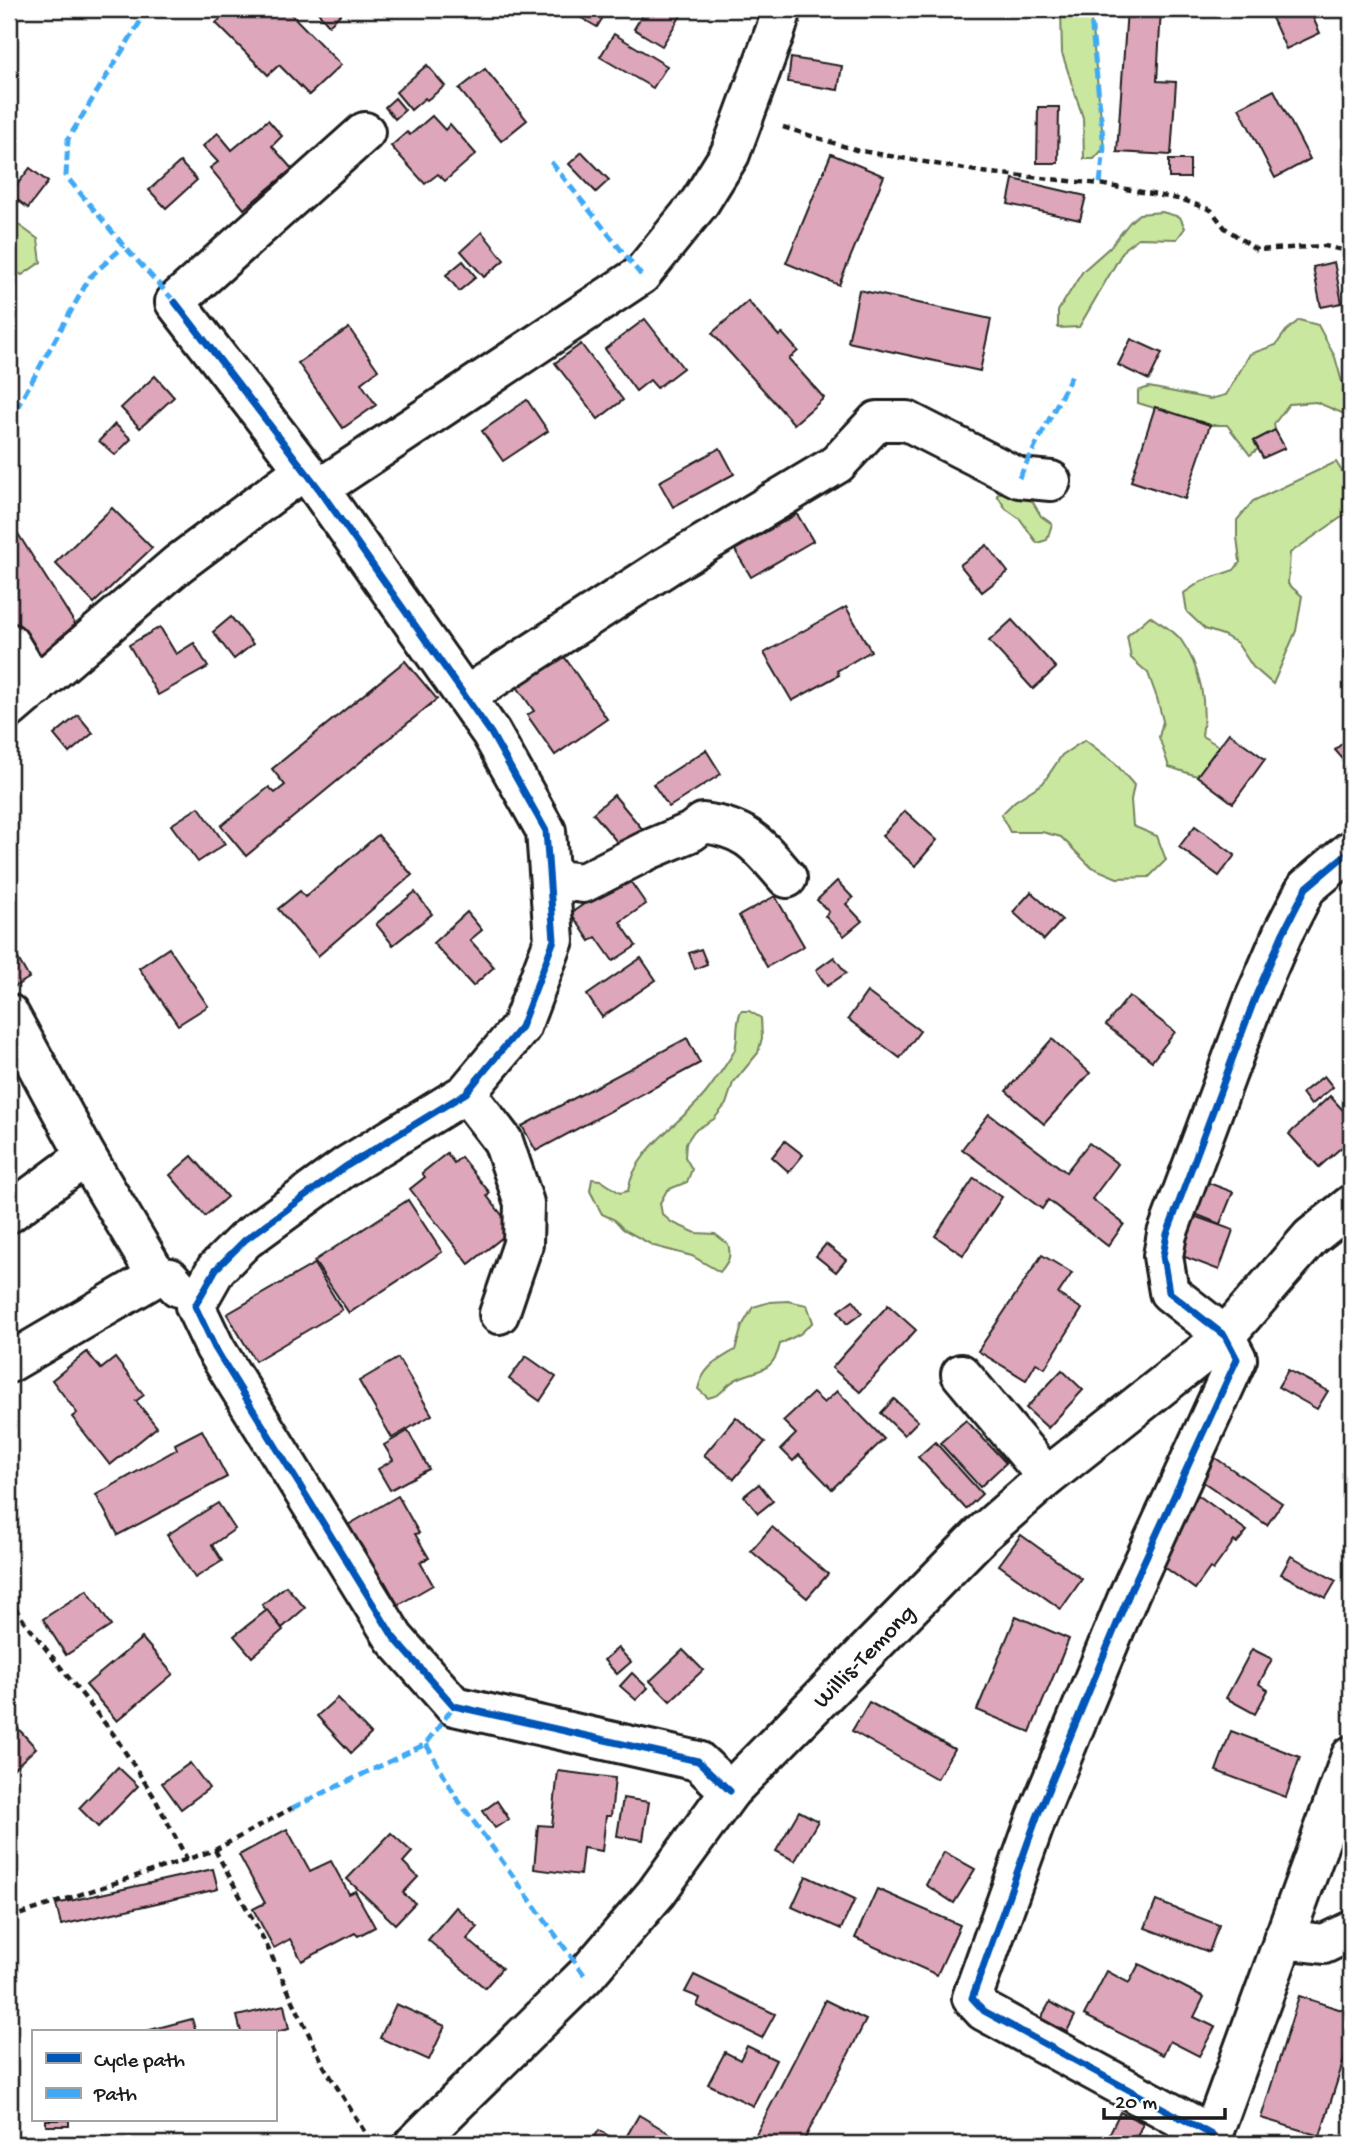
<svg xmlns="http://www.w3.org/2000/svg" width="1360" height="2153" viewBox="0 0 1360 2153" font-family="'Gochi Hand',sans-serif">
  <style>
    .green { fill: #cae79f; stroke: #73825e; stroke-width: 2 }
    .building { fill: #dda6bb; stroke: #1c1c1c; stroke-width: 2 }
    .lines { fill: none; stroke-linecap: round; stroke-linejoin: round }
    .minor-casing { stroke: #1c1c1c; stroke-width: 44 }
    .major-casing { stroke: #1c1c1c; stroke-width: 44 }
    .path { stroke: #1c1c1c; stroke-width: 4.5; stroke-dasharray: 7 5; stroke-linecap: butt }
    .minor { stroke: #fff; stroke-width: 38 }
    .major { stroke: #fff; stroke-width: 38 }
    .quiet { stroke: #3fa9f5; stroke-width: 5; stroke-dasharray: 10 5; stroke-linecap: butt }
    .cycleway-casing { stroke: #fff; stroke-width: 11 }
    .cycleway { stroke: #0057b8; stroke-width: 7 }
    .labels { text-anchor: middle; stroke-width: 6; stroke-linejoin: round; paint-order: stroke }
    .street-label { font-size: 24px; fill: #1c1c1c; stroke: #fff }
  </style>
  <rect width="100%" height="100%" fill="#fff"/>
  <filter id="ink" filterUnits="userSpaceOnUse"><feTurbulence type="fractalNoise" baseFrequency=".0143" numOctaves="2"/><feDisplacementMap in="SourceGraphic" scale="14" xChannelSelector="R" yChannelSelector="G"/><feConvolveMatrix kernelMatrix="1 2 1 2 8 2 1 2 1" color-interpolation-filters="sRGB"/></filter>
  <g filter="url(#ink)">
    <g class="green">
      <path d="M1061 9H1090L1104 148 1094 159H1084L1083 118 1062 53Z"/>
      <path d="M1162 212 1180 217 1185 228 1177 239 1138 238 1125 248 1079 327 1058 328V311L1083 271 1110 247 1130 222 1139 214Z"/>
      <path d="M9 218 38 239 41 262 22 275 9 268Z"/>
      <path d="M1299 320 1318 325 1335 357 1342 382 1351 392V409L1349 416 1316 402 1289 404 1274 424 1275 430 1254 441 1258 449 1250 455 1227 425H1210L1138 403V391L1149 387 1210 399 1226 395 1250 354 1276 345 1286 331Z"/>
      <path d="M1336 462 1350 484 1349 512 1290 553 1288 584 1302 596 1296 631 1273 684 1253 667 1237 643 1223 635 1205 629 1187 612 1184 593 1202 581 1234 570 1240 562 1237 537V520L1253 501Z"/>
      <path d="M1006 490 1031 499 1041 516 1052 524 1047 540 1037 543 1020 519 1006 509 997 495Z"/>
      <path d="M1150 616C1159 623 1174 630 1181 640 1201 668 1207 703 1202 736L1219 746 1197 776 1169 767 1159 737 1163 721 1157 698 1148 673 1131 658 1127 636Z"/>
      <path d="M1085 740 1115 763 1134 785 1131 800 1133 826 1157 836 1166 860 1149 877 1117 878 1091 867 1061 837 1042 832H1010L1001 815 1015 801 1043 783 1062 755Z"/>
      <path d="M741 1011H749L761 1018 762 1038 758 1053 733 1083 726 1104 714 1119 694 1131 686 1143 685 1157 692 1169 687 1182 667 1190 660 1203 662 1214 671 1222 696 1233 715 1234 728 1244C732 1257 728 1262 720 1272L692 1256 654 1246 623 1229 615 1220 602 1214 590 1191 592 1179 600 1180 620 1193 628 1191C634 1150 680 1124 705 1094 710 1088 734 1054 735 1049 739 1036 735 1024 741 1011Z"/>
      <path d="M788 1301 807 1305 813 1322 800 1334 780 1344C773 1374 759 1368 735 1380 722 1387 726 1394 708 1398L698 1389C703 1367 717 1361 735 1350L742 1326 753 1307 770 1302Z"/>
    </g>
    <g class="building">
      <path d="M231 9H286L341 65 309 95 279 65 268 75 216 23Z"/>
      <path d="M315 9H344L345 10 329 25Z"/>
      <path d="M576 9H608L597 27 573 13Z"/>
      <path d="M646 9H685L662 46 634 29Z"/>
      <path d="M1127 9H1161L1157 81 1176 82 1171 155 1117 152Z"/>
      <path d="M1268 9H1309L1320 33 1286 49Z"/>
      <path d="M614 34 667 66 653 88 600 57Z"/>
      <path d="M791 58 842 66 838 90 788 82Z"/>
      <path d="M427 65 445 86 427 100 425 98 411 110 396 92Z"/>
      <path d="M485 69 527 120 501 141 459 89Z"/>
      <path d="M1274 90 1310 159 1275 178 1239 108Z"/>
      <path d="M395 98 405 110 395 119 385 107Z"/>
      <path d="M1038 107H1059L1058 163H1037Z"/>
      <path d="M432 116 445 130 450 124 476 154 445 181 438 174 425 184 391 146 407 132 410 135Z"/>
      <path d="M268 120 282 136 272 146 292 169 244 209 210 168 218 162 203 146 218 133 232 150Z"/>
      <path d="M582 152 609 180 596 192 569 164Z"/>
      <path d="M831 154 884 176 839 285 786 263Z"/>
      <rect x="1169" y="160" width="21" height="18"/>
      <path d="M180 162 197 180 166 208 149 190Z"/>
      <path d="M30 168 48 182 28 208 10 194Z"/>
      <path d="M1013 179 1086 196 1080 220 1008 204Z"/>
      <path d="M482 232 504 260 484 277 461 251Z"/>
      <path d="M463 261 476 277 459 291 446 275Z"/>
      <path d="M1334 262 1342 303 1321 307 1313 267Z"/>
      <path d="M859 290 991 319 980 371 848 342Z"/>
      <path d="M748 301 779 336 782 333 798 351 789 359 824 398 794 424 712 333Z"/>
      <path d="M645 319 683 368 657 388 650 380 636 391 605 349Z"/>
      <path d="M349 328 378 370 361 383 376 405 343 428 298 363Z"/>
      <path d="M1131 339 1162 353 1149 380 1118 365Z"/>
      <path d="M581 344 623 400 598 419 555 363Z"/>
      <path d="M155 376 174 397 140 428 121 408Z"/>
      <path d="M527 400 548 431 503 461 482 431Z"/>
      <path d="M1155 407 1210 425 1185 499 1131 481Z"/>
      <path d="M115 424 131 439 115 455 99 441Z"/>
      <path d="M1275 430 1285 448 1263 458 1254 441Z"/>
      <path d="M720 448 734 474 673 507 659 482Z"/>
      <path d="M112 508 152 548 94 603 55 563Z"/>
      <path d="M797 514 813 541 751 577 735 550Z"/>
      <path d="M15 529 79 630 35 658 9 616V533Z"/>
      <path d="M987 545 1008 572 982 592 960 565Z"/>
      <path d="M846 607 871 651 837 671 839 675 792 701 764 653Z"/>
      <path d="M231 617 253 644 234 659 213 632Z"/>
      <path d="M1012 620 1056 668 1033 689 989 641Z"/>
      <path d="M160 627 176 654 194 643 208 667 158 695 129 645Z"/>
      <path d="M559 649 607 719 555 755 527 715 534 711 513 681Z"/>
      <path d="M405 661 437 699 246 856 221 826 269 787 275 793 285 785 272 769Z"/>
      <path d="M78 715 93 733 69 753 54 735Z"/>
      <path d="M1229 733 1265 759 1233 803 1197 776Z"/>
      <path d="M1350 736 1351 737 1350 767 1335 750Z"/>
      <path d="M706 750 721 774 669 807 653 784Z"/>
      <path d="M614 795 643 830 622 848 593 813Z"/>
      <path d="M199 807 225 844 198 862 171 825Z"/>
      <path d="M905 811 937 840 915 866 882 836Z"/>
      <path d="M1195 826 1235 855 1219 876 1179 847Z"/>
      <path d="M378 835 412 875 318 956 278 909 300 891 305 897Z"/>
      <path d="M626 875 646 904 620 922 636 946 613 961 596 937 590 941 571 913Z"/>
      <path d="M837 881 853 898 846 904 862 921 844 936 825 916 829 912 817 900Z"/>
      <path d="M415 892 432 914 393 945 376 924Z"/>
      <path d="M1031 892 1062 920 1044 940 1013 912Z"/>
      <path d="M775 896 804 946 767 967 739 916Z"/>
      <path d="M467 912 482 930 470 940 494 967 473 986 433 943Z"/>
      <path d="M9 943 29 978 9 990Z"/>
      <path d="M169 948 208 1006 178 1025 139 968Z"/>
      <path d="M701 949 707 964 695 969 689 953Z"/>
      <path d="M834 957 846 973 827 986 816 970Z"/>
      <path d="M641 958 656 980 602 1017 587 995Z"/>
      <path d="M867 992 920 1031 900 1058 848 1019Z"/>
      <path d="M1129 996 1175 1032 1152 1061 1106 1025Z"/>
      <path d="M687 1038 700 1063 536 1151 522 1126Z"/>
      <path d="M1052 1039 1090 1073 1044 1124 1006 1091Z"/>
      <path d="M1324 1076 1333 1087 1311 1105 1302 1093Z"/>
      <path d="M1330 1096 1351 1119V1139L1319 1167 1289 1134Z"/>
      <path d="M989 1114 1066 1172 1089 1143 1118 1164 1092 1199 1124 1224 1108 1246 1048 1200 1042 1209 962 1149Z"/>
      <path d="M785 1141 803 1155 789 1172 772 1157Z"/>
      <path d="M447 1153 454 1163 461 1157 490 1193 487 1196 513 1229 469 1264 410 1189 425 1177 422 1173Z"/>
      <path d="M192 1156 227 1197 205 1216 170 1175Z"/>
      <path d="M974 1178 1002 1197 963 1255 935 1236Z"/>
      <path d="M1198 1179 1233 1192 1220 1224 1185 1210Z"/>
      <path d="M408 1200 442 1252 349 1313 314 1261Z"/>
      <path d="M1191 1215 1233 1230 1219 1270 1177 1254Z"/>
      <path d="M826 1244 846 1260 836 1272 816 1256Z"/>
      <path d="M1042 1255 1072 1273 1058 1294 1082 1309 1045 1368 1036 1363 1026 1380 978 1351Z"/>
      <path d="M314 1264 342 1310 255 1361 227 1314Z"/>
      <path d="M853 1300 862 1313 847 1324 838 1311Z"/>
      <path d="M888 1305 916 1330 860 1392 832 1368Z"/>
      <path d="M87 1352 101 1369 115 1358 144 1395 136 1401 157 1427 110 1465 72 1417 77 1413 52 1380Z"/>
      <path d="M526 1356 556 1377 540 1401 509 1379Z"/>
      <path d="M398 1358 432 1415 392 1438 359 1381Z"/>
      <path d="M1062 1370 1083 1390 1048 1428 1026 1408Z"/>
      <path d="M1288 1370 1328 1391 1317 1409 1278 1387Z"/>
      <path d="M837 1391 884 1439 832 1489 799 1455 793 1461 781 1449 796 1434 783 1421 813 1393 824 1403Z"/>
      <path d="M894 1399 918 1421 904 1435 881 1413Z"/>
      <path d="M736 1417 765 1442 734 1479 704 1455Z"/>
      <path d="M966 1420 1006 1463 980 1487 940 1443Z"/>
      <path d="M202 1430 227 1477 118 1535 96 1495 177 1449 175 1444Z"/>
      <path d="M408 1431 429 1469 390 1490 378 1469 393 1460 384 1445Z"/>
      <path d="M935 1442 982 1494 966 1509 918 1457Z"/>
      <path d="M1205 1451 1282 1503 1267 1525 1190 1473Z"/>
      <path d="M759 1484 773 1501 758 1513 744 1496Z"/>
      <path d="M1198 1495 1247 1531 1237 1543 1234 1541 1213 1570 1210 1568 1195 1589 1152 1558Z"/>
      <path d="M398 1496 419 1533 415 1534 429 1558 420 1562 433 1585 398 1605 385 1582 382 1584 348 1525Z"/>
      <path d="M218 1503 235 1529 212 1545 222 1561 195 1578 167 1535Z"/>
      <path d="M772 1527 828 1574 807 1598 751 1551Z"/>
      <path d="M1021 1535 1082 1579 1061 1609 999 1565Z"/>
      <path d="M1291 1556 1336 1581 1326 1598 1281 1574Z"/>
      <path d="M286 1586 305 1608 282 1628 262 1605Z"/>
      <path d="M87 1590 111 1626 66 1655 43 1619Z"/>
      <path d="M267 1610 283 1630 252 1657 234 1636Z"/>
      <path d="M1016 1616 1069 1639 1030 1732 977 1710Z"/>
      <path d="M142 1638 173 1674 117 1721 86 1685Z"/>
      <path d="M618 1648 631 1662 617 1674 604 1660Z"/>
      <path d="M1252 1649 1272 1659 1259 1684 1268 1690 1255 1714 1226 1698Z"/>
      <path d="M683 1650 703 1670 670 1701 650 1681Z"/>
      <path d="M632 1673 648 1688 636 1700 620 1686Z"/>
      <path d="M337 1698 371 1734 351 1753 317 1716Z"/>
      <path d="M869 1702 954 1749 937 1779 852 1731Z"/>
      <path d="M12 1722 36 1748 9 1773V1724Z"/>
      <path d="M1231 1731 1300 1757 1286 1797 1216 1771Z"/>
      <path d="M190 1763 209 1788 181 1809 162 1783Z"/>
      <path d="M118 1767 138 1786 98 1827 79 1808Z"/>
      <path d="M558 1771 615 1778 611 1816H606L602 1851 583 1848 580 1875 534 1869 538 1825 552 1826Z"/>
      <path d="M623 1798 649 1802 643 1840 617 1836Z"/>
      <path d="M497 1801 509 1819 495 1828 483 1811Z"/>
      <path d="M799 1811 818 1821 795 1861 776 1851Z"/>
      <path d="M287 1829 310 1871 331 1861 349 1894 355 1891 375 1927 358 1936 355 1933 302 1961 290 1939 274 1948 253 1909 265 1903 239 1855Z"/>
      <path d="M391 1833 412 1852 403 1862 418 1877 403 1893 415 1903 395 1924 347 1879Z"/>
      <path d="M944 1852 975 1869 954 1903 926 1885Z"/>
      <path d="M213 1869 218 1889 61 1925 56 1904Z"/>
      <path d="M806 1876 855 1899 841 1929 792 1907Z"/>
      <path d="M877 1889 960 1925 937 1975 855 1938Z"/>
      <path d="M1156 1901 1219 1925 1209 1952 1145 1928Z"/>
      <path d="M456 1907 478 1927 467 1939 502 1968 485 1988 428 1940Z"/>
      <path d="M1139 1964 1204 1997 1194 2017 1215 2027 1199 2056 1170 2041 1163 2055 1084 2015 1107 1971 1129 1983Z"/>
      <path d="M694 1975 775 2014 762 2038 697 2006 700 1998 685 1992Z"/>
      <path d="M1299 1996 1351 2013V2037L1320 2136 1261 2118Z"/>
      <path d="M825 2000 866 2020 802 2144H751Z"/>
      <path d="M1050 2002 1075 2016 1064 2037 1038 2023Z"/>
      <path d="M396 2004 445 2026 429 2060 380 2038Z"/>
      <path d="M284 2005 289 2029 275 2032H241L237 2016Z"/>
      <path d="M192 2019 196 2032H147L146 2031Z"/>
      <path d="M747 2046 776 2060 753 2106 708 2084 725 2052 740 2060Z"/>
      <path d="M1120 2112 1143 2123 1134 2144H1114L1106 2141Z"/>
      <path d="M639 2115 687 2144H590L599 2130 622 2144Z"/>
      <rect x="46" y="2120" width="23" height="6"/>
    </g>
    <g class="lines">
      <g class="minor-casing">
        <g id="minor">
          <path d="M365 132 175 302 319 489 491 733 546 831 554 940 521 1027 466 1093 345 1167 245 1240 216 1269 195 1306 215 1348 394 1638 454 1706 698 1761 730 1791"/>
          <path d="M319 489 641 275 700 202 730 154 776 29 782 9"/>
          <path d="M9 643 36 687"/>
          <path d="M466 696 667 566 837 464 877 421H907L1019 478 1051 481"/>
          <path d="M9 709 178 564 304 470"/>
          <path d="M550 879 583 883 648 850 691 832 703 823C749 829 758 845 787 878"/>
          <path d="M9 1014 86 1156 157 1276"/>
          <path d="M466 1093 503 1141 524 1203 523 1244 499 1314"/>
          <path d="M9 1213 86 1156"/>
          <path d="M9 1363 157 1276 170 1278 178 1287"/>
          <path d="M961 1374 1047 1477"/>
          <path d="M1283 1939 1324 1944 1351 1931"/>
          <path d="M1212 2135 984 2011 972 1998 1037 1817 1130 1592 1237 1359 1225 1336 1169 1292 1163 1256 1167 1234 1255 998 1283 933 1306 888 1351 850"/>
          <path d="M1209 2144 1351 1756"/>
        </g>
      </g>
      <g class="major-casing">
        <g id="major">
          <path id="s1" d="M414 2144 585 1976 656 1893 730 1791 982 1534 1047 1477 1225 1336 1311 1237 1351 1205"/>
        </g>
      </g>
      <g class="path">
        <path d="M783 127 856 150 982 172 1100 184 1183 200 1211 210 1225 228 1257 250 1324 246 1351 252"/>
        <path d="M9 1597 20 1616 114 1735 153 1795 187 1859"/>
        <path d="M215 1850 265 1942 324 2066 372 2144"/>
        <path d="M9 1918 215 1850 292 1808"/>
      </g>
      <use href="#minor" class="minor"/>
      <use href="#major" class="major"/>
      <g class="quiet">
        <path d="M148 9 68 139 66 176 124 246 175 302"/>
        <path d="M1090 9 1104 148 1100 184"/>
        <path d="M551 162 641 275"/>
        <path d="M9 422 90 277 124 246"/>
        <path d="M1019 478 1073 373"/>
        <path d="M426 1744 456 1797 585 1976"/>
        <path d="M292 1808 426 1744 454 1706"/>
      </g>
      <g class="cycleway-casing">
        <g id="cycleway">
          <path d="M175 302 319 489 491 733 546 831 554 940 521 1027 466 1093 345 1167 245 1240 216 1269 195 1306 215 1348 394 1638 454 1706 698 1761 730 1791"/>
          <path d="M1212 2135 984 2011 972 1998 1037 1817 1130 1592 1237 1359 1225 1336 1169 1292 1163 1256 1167 1234 1255 998 1283 933 1306 888 1351 850"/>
        </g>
      </g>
      <use href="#cycleway" class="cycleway"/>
    </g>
  </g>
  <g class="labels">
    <g class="street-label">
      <text dy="8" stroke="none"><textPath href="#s1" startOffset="665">Willis-Temong</textPath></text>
    </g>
  </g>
  <rect width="1360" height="2153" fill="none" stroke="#fff" stroke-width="35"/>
  <rect x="18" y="18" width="1325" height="2118" fill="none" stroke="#1c1c1c" stroke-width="2.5" filter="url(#ink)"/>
  <rect x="32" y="2030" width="245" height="91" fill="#ffffff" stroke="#a4a4a4" stroke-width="2"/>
  <rect x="46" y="2053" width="35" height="10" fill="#0057b8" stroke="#a4a4a4" stroke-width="2"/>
  <text x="94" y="2066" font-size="21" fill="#1c1c1c">Cycle path</text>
  <rect x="46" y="2088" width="35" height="10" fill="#3fa9f5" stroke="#a4a4a4" stroke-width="2"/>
  <text x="94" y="2100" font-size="21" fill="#1c1c1c">Path</text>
  <path d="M1104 2108v10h121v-10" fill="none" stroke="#1c1c1c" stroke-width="3.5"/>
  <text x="1115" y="2108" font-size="21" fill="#1c1c1c" stroke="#ffffff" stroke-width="5" paint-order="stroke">20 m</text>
</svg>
